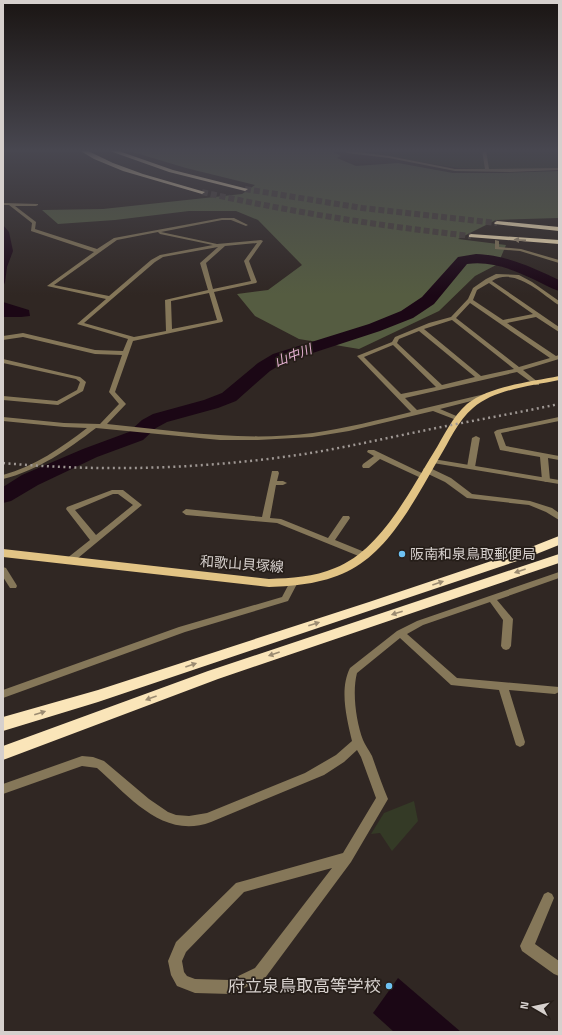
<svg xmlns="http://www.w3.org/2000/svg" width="562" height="1035" viewBox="0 0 562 1035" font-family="'Titillium Web','Noto Sans JP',sans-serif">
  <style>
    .green { fill: #343a26 }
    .forest { fill: #555c41 }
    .water { fill: #1b0715 }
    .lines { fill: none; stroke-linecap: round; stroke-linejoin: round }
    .river { fill: #1b0715; fill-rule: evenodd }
    .motorway-tunnel { stroke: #49403c; stroke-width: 6; stroke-dasharray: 6 3; stroke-linecap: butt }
    .minor { fill: #857759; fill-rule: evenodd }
    .tertiary { fill: #857759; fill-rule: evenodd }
    .primary { fill: #e2c485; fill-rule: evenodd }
    .motorway { fill: #fae5b9; fill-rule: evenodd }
    .rail { stroke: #9e9793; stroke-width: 2.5; stroke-dasharray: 2 3.5; stroke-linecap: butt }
    .oneway { fill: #9b8b71 }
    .poi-dot { fill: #6ec2f3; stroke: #261e19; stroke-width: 1.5 }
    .labels { text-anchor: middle; stroke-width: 3.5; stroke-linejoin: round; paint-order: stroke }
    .far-water-label { font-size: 13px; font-style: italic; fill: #e5b1d2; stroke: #261e19 }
    .poi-label { font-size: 14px; fill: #d6d0cd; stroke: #261e19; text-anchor: start }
    .street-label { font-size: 14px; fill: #d6d0cd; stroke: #261e19 }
    .near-poi-label { font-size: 17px; fill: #d6d0cd; stroke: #261e19; text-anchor: end }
  </style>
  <rect width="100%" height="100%" fill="#302723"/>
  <g class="green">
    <path d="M344 150H556L559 152V168L497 170 459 168Z"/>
    <path d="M414 801 418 821 392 851 380 833 371 834 384 813Z"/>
  </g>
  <path class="forest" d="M126 150H330L341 156 337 158 356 166 398 163 453 173H501L559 171V218L496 220 458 239 506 245 498 264 475 276 439 311 359 349 299 339 255 316 237 294 268 290 302 265 258 220 236 211H189L115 220 58 224 42 210 103 209 242 194 255 185 186 168Z"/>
  <g class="water">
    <path d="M3 225 9 232 13 251 7 267 5 282 3 287Z"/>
    <path d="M3 302 29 310 30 316 21 317H3Z"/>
    <path d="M398 978 461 1032H394L373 1013Z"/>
  </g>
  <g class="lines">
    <path class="river" d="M476 254C506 255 532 267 559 280V291C550 288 542 283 533 279 512 269 491 261 467 264L434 304 413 318 380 331 285 362 270 371 236 401 218 408 167 422 156 428 143 440 97 457 38 485 11 501 3 503V487L22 475 83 449 129 432 142 420 153 414 204 400 222 393 258 363 273 354 369 324 401 311 422 297 458 257Z"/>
    <g class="motorway-tunnel">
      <path d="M245 189 362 208 497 223"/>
      <path d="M202 192C291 212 380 226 471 236"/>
    </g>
    <g class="minor">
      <path d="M341 150 389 156 455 169H485L482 150H486L489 169 559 168V170L510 172 455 171 389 158 347 153Z"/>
      <path d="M3 203 38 204V205L36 206H15L36 222 35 229 97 249 114 238 222 218H234L248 225 246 226 231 220H222L161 232 217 244 261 240 263 241 249 261 257 282 256 283 214 292 223 321 222 322 133 341 115 392 126 404 107 424C176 431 245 442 313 433 346 428 379 420 411 412L357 356 392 342 395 337 429 323 451 317 468 299 473 288 486 279 496 274 519 275 532 282 559 301V305L557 304C540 292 514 267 492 281L559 327V332L536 317 507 323 556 356 559 355V359L523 370 539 383V385H535L517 372 405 398 417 410 485 394 487 395V397L440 409 461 418 462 419 461 420 459 421 433 411 349 431 312 437 258 440H220L96 428C67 450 39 470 3 479V475C35 466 61 448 87 428L64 427 3 421V417L64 423 100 424 119 404 109 392 122 355 95 354 23 337 3 340V336L23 333 95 350 123 351 128 339 77 324 106 299 47 286 94 252 31 231 32 223 9 205H3ZM158 232 160 234 213 245 160 255 151 260 109 296 54 285 117 240ZM257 243 244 261 251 281 213 289 206 263 225 246ZM218 247 200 263 208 290 165 300 166 331 134 337 84 323 155 262 163 257ZM489 283 533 314 503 320 473 300 477 290ZM209 293 217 320 172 329 171 301ZM470 303 550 358 519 367 456 318ZM452 320 514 369 481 376 424 329ZM419 331 475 377 442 385 397 343 399 339ZM393 345 436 387 401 394 364 357Z"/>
      <path d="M495 240 499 241V247L521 249 559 260V263L520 251 495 249Z"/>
      <path d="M3 359 80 377 86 382 83 391 58 405 3 400V396L57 401 77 390 80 382 76 379 3 363Z"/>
      <path d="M559 417V421L501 433 506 446 559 456V460L548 458 550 480 546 482 542 480 540 457 500 450 494 432 497 430Z"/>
      <path d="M476 436 480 438 475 467 471 469 467 467 472 438Z"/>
      <path d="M368 450H374L428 476 427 478H421L380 459 369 468H363L362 466 363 464 374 456 367 452Z"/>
      <path d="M424 468H430L451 478 472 494 530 501 552 508 559 513V520L546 512 529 505 467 498 445 482 424 472 423 470Z"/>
      <path d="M272 471H278L279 473 277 481H283L287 483 283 485H276L270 518 281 519 328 538 343 516H349L350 518 335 540 367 553 368 555 367 557H361L277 523 186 515 182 512 186 509 262 517Z"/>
      <path d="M112 490H123L142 505 72 563H66L65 561 66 559 90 540 66 509 67 507ZM113 494H118L133 505 96 535 75 510Z"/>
      <path d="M3 567 6 568 16 584 17 586 16 588H10L3 577Z"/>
      <path d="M559 572V578L497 600 513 619 511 646 509 649 506 650 503 649 501 646 503 620 490 602 423 625 407 634 457 678 559 687V692L555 694 509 690 525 742 524 745 520 747 516 745 515 742 499 690 451 685 400 638 357 673C352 692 356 721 363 740 365 745 369 750 372 756 377 770 382 785 388 799L351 862 265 978 231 994 195 993 177 986 171 975 168 961 176 942 236 883 343 853 376 798 361 757 357 750 344 762 324 775 211 822C163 840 129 796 97 768L82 766 3 794V784L82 756 93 757 104 761 149 799 168 812 176 815 189 816 207 813 305 773 336 755 352 741C347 719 339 690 350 668L397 631 417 621ZM332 868 255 968 230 980 195 979 187 976 184 972 182 961 186 952 244 892Z"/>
      <path d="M294 579 297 580 298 582 288 601 185 632 3 698V690L179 627 282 597 291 580Z"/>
      <path d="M548 892 552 894 554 898 535 944 559 961V976L554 974 522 951 520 946 544 894Z"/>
    </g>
    <path class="tertiary" d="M430 459H433L559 480V484L433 463 429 461Z"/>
    <path class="primary" d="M559 376V380C531 386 495 389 473 408 458 420 449 442 439 458 417 496 391 548 352 569 327 583 297 586 269 587L3 557V549L269 579C291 578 314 577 335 568 381 550 409 492 434 452 444 436 452 417 467 404 489 386 531 382 559 376Z"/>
    <g class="motorway">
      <path d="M79 150H86L113 163 143 174 205 192 202 194 123 171 94 159Z"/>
      <path d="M107 150H116L173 170 248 189 245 191 169 172Z"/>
      <path d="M497 221 559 227V231L495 224 494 223Z"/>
      <path d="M471 234 559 240V244L469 237V235Z"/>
      <path d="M559 536V545L529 557 98 702 3 731V717L98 690 369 602 521 551Z"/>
      <path d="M559 554V563L218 679 3 760V746L208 671Z"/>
    </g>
    <path class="rail" d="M3 463C102 472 200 469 298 455 338 449 377 440 417 432 464 422 512 414 559 404"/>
  </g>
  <defs><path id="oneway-solid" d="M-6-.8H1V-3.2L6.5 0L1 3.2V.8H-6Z"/></defs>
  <g class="oneway">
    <use href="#oneway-solid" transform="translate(520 240) rotate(-176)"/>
    <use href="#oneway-solid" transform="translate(520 571) rotate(161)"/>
    <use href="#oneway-solid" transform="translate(438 583) rotate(-19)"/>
    <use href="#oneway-solid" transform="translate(397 613) rotate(162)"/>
    <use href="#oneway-solid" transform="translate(314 624) rotate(-18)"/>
    <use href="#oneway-solid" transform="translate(274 654) rotate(161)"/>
    <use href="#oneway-solid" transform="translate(191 665) rotate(-19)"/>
    <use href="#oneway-solid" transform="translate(151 698) rotate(160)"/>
    <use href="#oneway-solid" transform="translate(40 713) rotate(-17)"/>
  </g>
  <linearGradient id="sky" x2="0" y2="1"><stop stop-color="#1a1513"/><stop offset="0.51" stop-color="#484750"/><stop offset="1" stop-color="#484750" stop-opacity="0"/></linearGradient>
  <rect width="562" height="295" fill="url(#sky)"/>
  <g class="poi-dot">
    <circle cx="402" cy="554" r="4"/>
    <circle cx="389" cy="986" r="4"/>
  </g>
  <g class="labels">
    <g class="far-water-label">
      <text transform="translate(293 355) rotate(-21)" y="5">山中川</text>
    </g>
    <g class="poi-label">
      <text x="410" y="559">阪南和泉鳥取郵便局</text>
    </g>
    <g class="street-label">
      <text transform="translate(242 564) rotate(4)" y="5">和歌山貝塚線</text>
    </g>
    <g class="near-poi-label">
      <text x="381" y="992">府立泉鳥取高等学校</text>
    </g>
  </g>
  <rect width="562" height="1035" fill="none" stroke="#d6d0cd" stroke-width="8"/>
  <g transform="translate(534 1007) rotate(279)" stroke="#261e19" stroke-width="3" paint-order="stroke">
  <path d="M0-3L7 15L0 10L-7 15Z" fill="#d6d0cd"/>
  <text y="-6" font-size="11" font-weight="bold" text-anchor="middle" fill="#d6d0cd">N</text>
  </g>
</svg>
